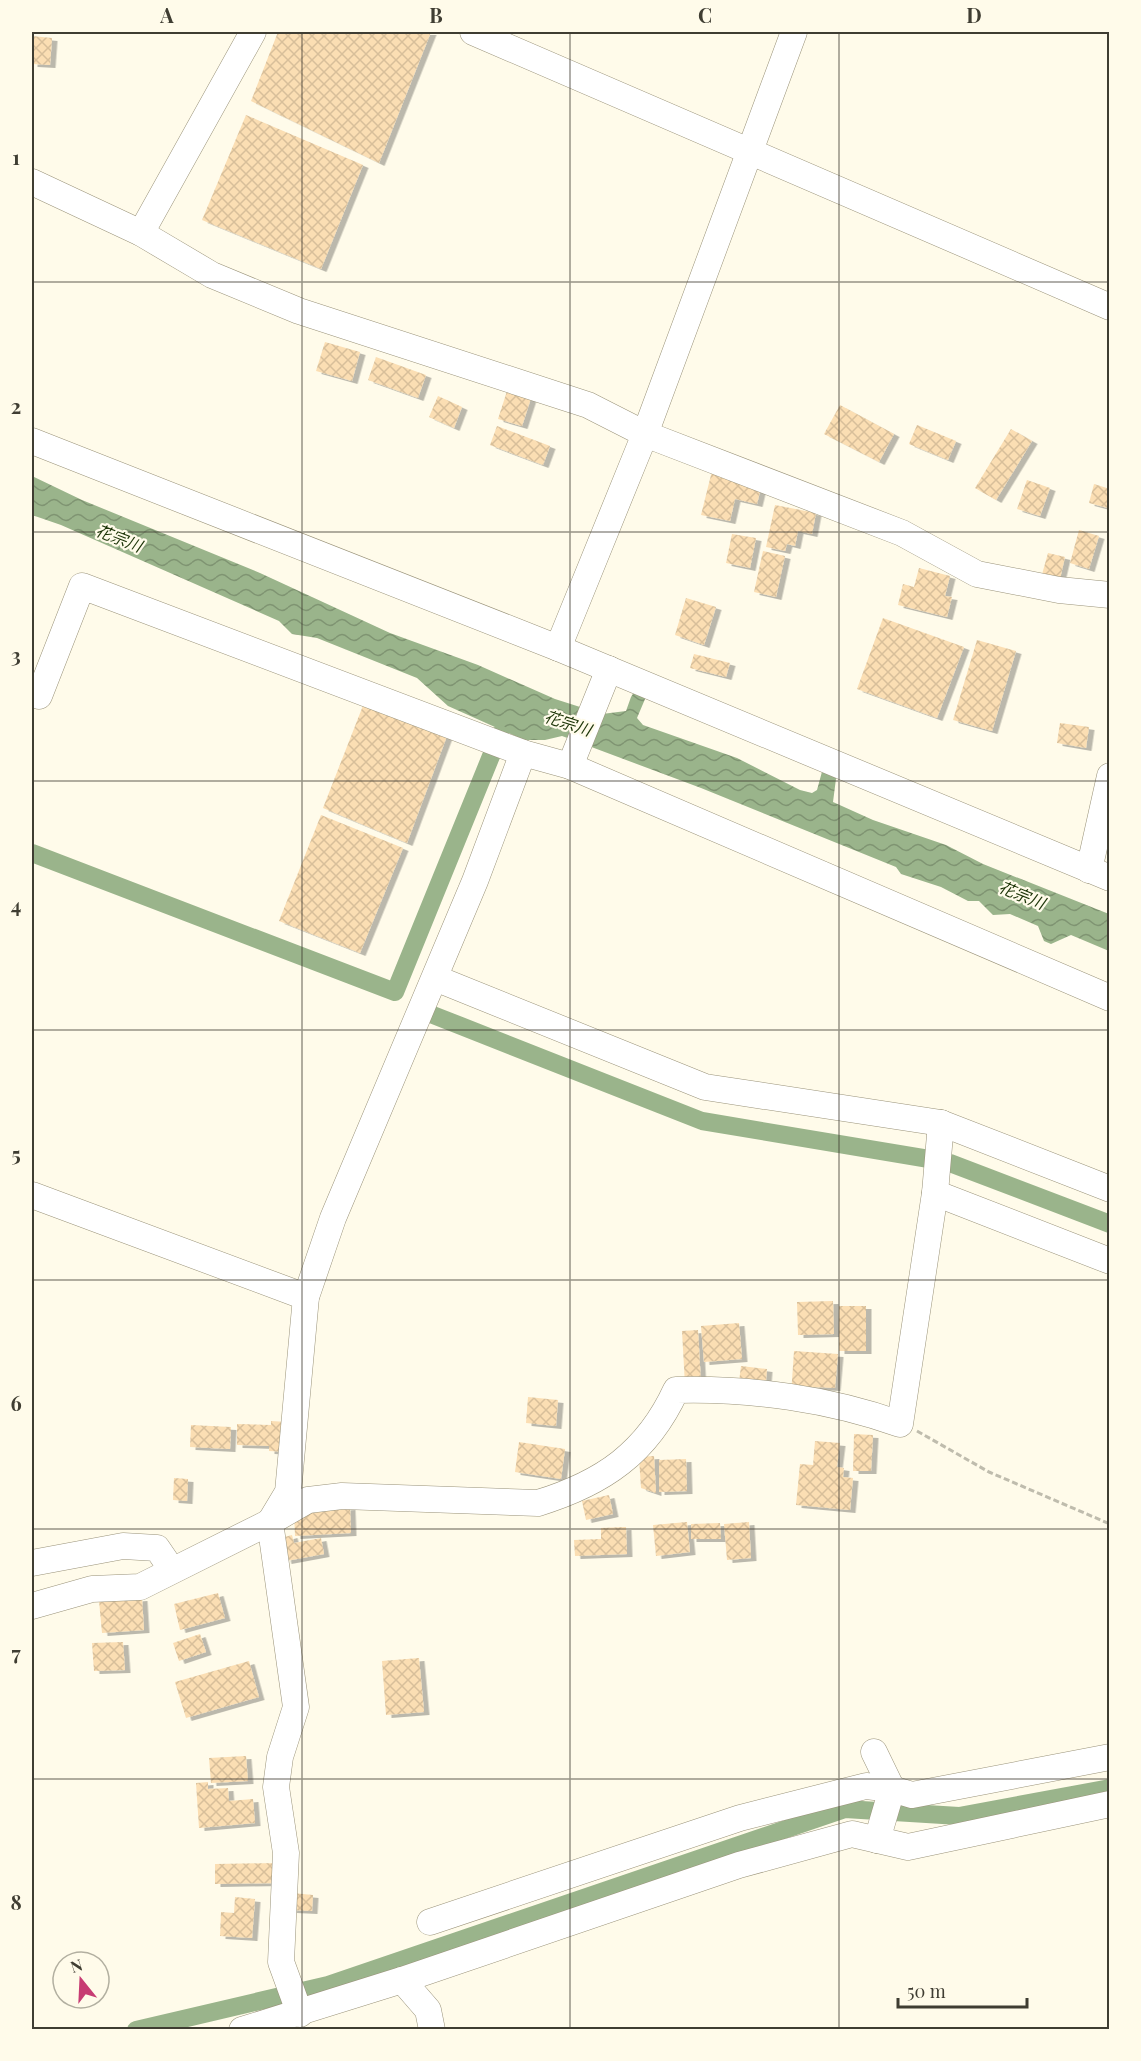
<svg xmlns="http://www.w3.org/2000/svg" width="1141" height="2061" viewBox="0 0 1141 2061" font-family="'Playfair Display','Noto Sans JP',serif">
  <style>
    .water { fill: url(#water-waves) }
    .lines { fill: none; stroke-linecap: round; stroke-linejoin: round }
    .canal { stroke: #9ab48b; stroke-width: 18 }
    .building { fill: url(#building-cross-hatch); filter: url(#shadow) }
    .minor-casing { stroke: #9a937a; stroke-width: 27 }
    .path { stroke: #bfbcad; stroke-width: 3; stroke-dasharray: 6 3; stroke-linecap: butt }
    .minor { stroke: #fff; stroke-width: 26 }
    .grid { fill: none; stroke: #3f3d32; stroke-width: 1.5; stroke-opacity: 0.55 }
    .labels { text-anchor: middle; stroke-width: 4.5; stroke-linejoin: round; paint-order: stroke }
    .water-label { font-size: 16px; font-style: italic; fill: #1c3407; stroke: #fffbea }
    .neatline { fill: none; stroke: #3f3d32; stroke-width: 2 }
    .grid-label { font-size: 20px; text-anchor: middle; font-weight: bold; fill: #3f3d32 }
  </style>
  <defs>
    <pattern id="water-waves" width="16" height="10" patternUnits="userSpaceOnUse" patternTransform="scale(1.5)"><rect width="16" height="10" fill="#9ab48b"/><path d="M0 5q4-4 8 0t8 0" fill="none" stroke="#7f9472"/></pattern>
    <pattern id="building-cross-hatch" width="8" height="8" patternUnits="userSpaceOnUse" patternTransform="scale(1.5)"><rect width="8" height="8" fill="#fbdeb3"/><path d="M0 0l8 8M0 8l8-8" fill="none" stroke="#d8bf9a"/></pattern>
    <filter id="shadow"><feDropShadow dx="5.5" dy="3" stdDeviation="0" flood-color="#0004"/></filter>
  </defs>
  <rect width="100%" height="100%" fill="#fffbea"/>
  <path class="water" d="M32 476 82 500 260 573 390 633 478 665 555 699 602 714 626 711 631 697 636 689 648 692 637 718 643 725 737 758 800 790 812 793 817 790 823 768 837 771 833 802 873 820 946 845 983 864 1109 914V951L1071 935 1051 944 1044 941 1038 926 1010 914 993 915 979 901H968L941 887 901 874 896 867 701 788 562 736 545 740H524L448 706 417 678 317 638 292 634 279 621 61 525 32 515Z"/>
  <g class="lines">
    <g class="canal">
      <path d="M32 853 395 992 500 734"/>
      <path d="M433 1015 702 1121 929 1159"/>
      <path d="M950 1163 1110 1224"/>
      <path d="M136 2030 328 1985 845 1809 959 1816 1110 1788"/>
    </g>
  </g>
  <g class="building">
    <path d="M278 32H431L379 163 251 101Z"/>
    <path d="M32 36 52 38 50 65 32 64Z"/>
    <path d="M246 115 363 165 321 269 202 220Z"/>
    <path d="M325 342 360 352 352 381 316 371Z"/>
    <path d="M376 357 426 375 418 398 368 380Z"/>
    <path d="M508 388 532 395 522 426 498 419Z"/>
    <path d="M438 396 462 407 454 428 429 417Z"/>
    <path d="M840 405 894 434 879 462 824 434Z"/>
    <path d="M917 425 956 441 948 460 909 444Z"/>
    <path d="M497 426 550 446 543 465 490 445Z"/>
    <path d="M1011 429 1032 441 996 500 975 488Z"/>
    <path d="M712 471 762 483 757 504 735 499 730 521 701 515Z"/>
    <path d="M1027 480 1050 488 1040 516 1017 509Z"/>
    <path d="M1094 484 1110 489 1108 508 1089 503Z"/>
    <path d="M775 505 816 513 812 534 798 531 795 546 787 544 785 551 766 547Z"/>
    <path d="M1079 530 1099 536 1089 569 1070 563Z"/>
    <path d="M732 534 756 538 750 568 726 563Z"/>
    <path d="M763 551 785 556 776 597 754 592Z"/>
    <path d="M1048 553 1065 557 1059 583 1041 578Z"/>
    <path d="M919 568 950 576 945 596 952 597 947 617 898 605 903 584 914 587Z"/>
    <path d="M686 598 716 607 704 645 675 635Z"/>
    <path d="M883 618 964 647 937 718 857 689Z"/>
    <path d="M977 640 1016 651 992 731 953 720Z"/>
    <path d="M694 654 730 663 726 677 690 668Z"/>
    <path d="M364 703 447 736 407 843 323 808Z"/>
    <path d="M1060 723 1089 727 1086 748 1057 743Z"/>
    <path d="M321 815 403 848 360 953 279 921Z"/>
    <path d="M833 1301 834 1334 798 1335 797 1302Z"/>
    <rect x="839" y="1306" width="27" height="45"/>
    <path d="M739 1323 742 1359 704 1362 701 1326Z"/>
    <path d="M698 1330 701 1384 685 1385 682 1331Z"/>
    <path d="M794 1351 838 1354 835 1388 813 1387 812 1396 791 1395Z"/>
    <path d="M741 1366 767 1369 765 1393 738 1390Z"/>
    <path d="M528 1397 558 1400 556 1426 526 1423Z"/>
    <path d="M271 1421 287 1422 286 1452 269 1451V1446L237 1445V1424L271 1425Z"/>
    <path d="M191 1425 231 1427 230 1449 190 1447Z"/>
    <path d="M854 1434 873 1435 871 1471H853Z"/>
    <path d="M815 1441 840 1443 837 1467 844 1468 843 1477 853 1478 850 1510 796 1505 800 1464 813 1465Z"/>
    <path d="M519 1442 565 1449 561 1479 515 1472Z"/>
    <path d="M654 1456 656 1493 641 1488 639 1457Z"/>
    <path d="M686 1459 687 1491 659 1492V1460Z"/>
    <path d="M174 1478 188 1479 187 1501 173 1500Z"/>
    <path d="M609 1495 613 1514 586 1520 582 1501Z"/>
    <path d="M350 1507 351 1533 295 1536 294 1511Z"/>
    <path d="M687 1522 690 1552 656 1556 653 1525Z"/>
    <path d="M749 1522 751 1558 727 1560 724 1524Z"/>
    <path d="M720 1523 721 1539H691V1524Z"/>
    <path d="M626 1527 627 1554 575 1556 574 1540 601 1539V1528Z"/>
    <path d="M292 1535 294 1543 321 1538 324 1554 286 1561 281 1538Z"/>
    <path d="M218 1593 225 1618 180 1630 174 1604Z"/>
    <path d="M142 1598 144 1630 102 1633 99 1601Z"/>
    <path d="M200 1634 206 1652 179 1661 173 1643Z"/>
    <path d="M123 1642 125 1670 94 1671 92 1643Z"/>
    <path d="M419 1658 424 1712 386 1715 382 1661Z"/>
    <path d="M249 1661 259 1697 186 1718 175 1682Z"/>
    <path d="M246 1756 248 1781 211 1783 209 1758Z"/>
    <path d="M208 1782V1789L228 1788 229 1801 253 1799 255 1823 199 1828 196 1783Z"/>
    <path d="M279 1863V1883L215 1884V1864Z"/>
    <path d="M293 1893 313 1895 312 1911 291 1910Z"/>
    <path d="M235 1897 255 1899 252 1938 220 1936 221 1912 234 1913Z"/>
  </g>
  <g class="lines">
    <g class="minor-casing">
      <g id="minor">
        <path d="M473 32 1110 307"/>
        <path d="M32 182 141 233 212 275 299 311 588 405 645 434 902 533 977 574 1059 590 1110 595"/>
        <path d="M141 233 253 32"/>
        <path d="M32 441 558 648 1110 878"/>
        <path d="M558 648 645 434 794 32"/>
        <path d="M32 693 39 696 82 586 523 753 570 766 1110 998"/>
        <path d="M570 766 609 669"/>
        <path d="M1089 870 1110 776"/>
        <path d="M435 978 705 1087 941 1123 1110 1189"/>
        <path d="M935 1193 1110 1261"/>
        <path d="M32 1195 306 1297"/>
        <path d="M32 1563 123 1546 157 1548 172 1570"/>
        <path d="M32 1606 92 1589 140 1587 270 1522 308 1500 342 1496 538 1503C603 1483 647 1453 676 1390 751 1388 830 1399 900 1424L935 1193 941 1123"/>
        <path d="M874 1752 892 1789 877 1840"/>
        <path d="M430 1922 740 1818 866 1786 892 1789 912 1795 1110 1757"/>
        <path d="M402 1980 428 2010 432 2030"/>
        <path d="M300 2014 281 1962 286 1853 276 1787 280 1757 296 1707 270 1522 288 1492 306 1297 333 1218 475 881 523 753"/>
        <path d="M242 2030 402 1980 739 1865 852 1834 908 1847 1110 1804"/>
      </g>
    </g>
    <path class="path" d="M917 1431 989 1472 1110 1524"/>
    <use href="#minor" class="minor"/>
  </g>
  <path class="grid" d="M302 32V2030M570 32V2030M839 32V2030M32 282H1110M32 532H1110M32 781H1110M32 1030H1110M32 1280H1110M32 1529H1110M32 1779H1110"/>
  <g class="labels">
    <g class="water-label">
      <text transform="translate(119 538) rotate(21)" y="6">花宗川</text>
      <text transform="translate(568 723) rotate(18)" y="6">花宗川</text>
      <text transform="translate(1022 895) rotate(22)" y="6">花宗川</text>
    </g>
  </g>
  <rect width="1141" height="2061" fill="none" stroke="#fffbea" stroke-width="66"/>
  <g transform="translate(81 1980) rotate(342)"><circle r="28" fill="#fffbea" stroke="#b2afa0" stroke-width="1.5"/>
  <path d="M0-4.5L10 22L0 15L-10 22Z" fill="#c73c73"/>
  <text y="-9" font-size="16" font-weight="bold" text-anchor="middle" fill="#3f3d32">N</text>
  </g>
  <path d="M898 1998v9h129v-9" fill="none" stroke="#3f3d32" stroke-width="3"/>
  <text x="907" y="1998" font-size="18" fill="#3f3d32" stroke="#fffbea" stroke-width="4.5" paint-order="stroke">50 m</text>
  <rect x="33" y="33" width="1075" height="1995" class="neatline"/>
  <g class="grid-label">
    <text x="167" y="23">A</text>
    <text x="436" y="23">B</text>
    <text x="705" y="23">C</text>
    <text x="974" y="23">D</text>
    <text x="16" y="165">1</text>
    <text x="16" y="414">2</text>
    <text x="16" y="663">3</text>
    <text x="16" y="913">4</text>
    <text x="16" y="1162">5</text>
    <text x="16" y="1411">6</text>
    <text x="16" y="1661">7</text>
    <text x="16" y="1910">8</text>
  </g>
</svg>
